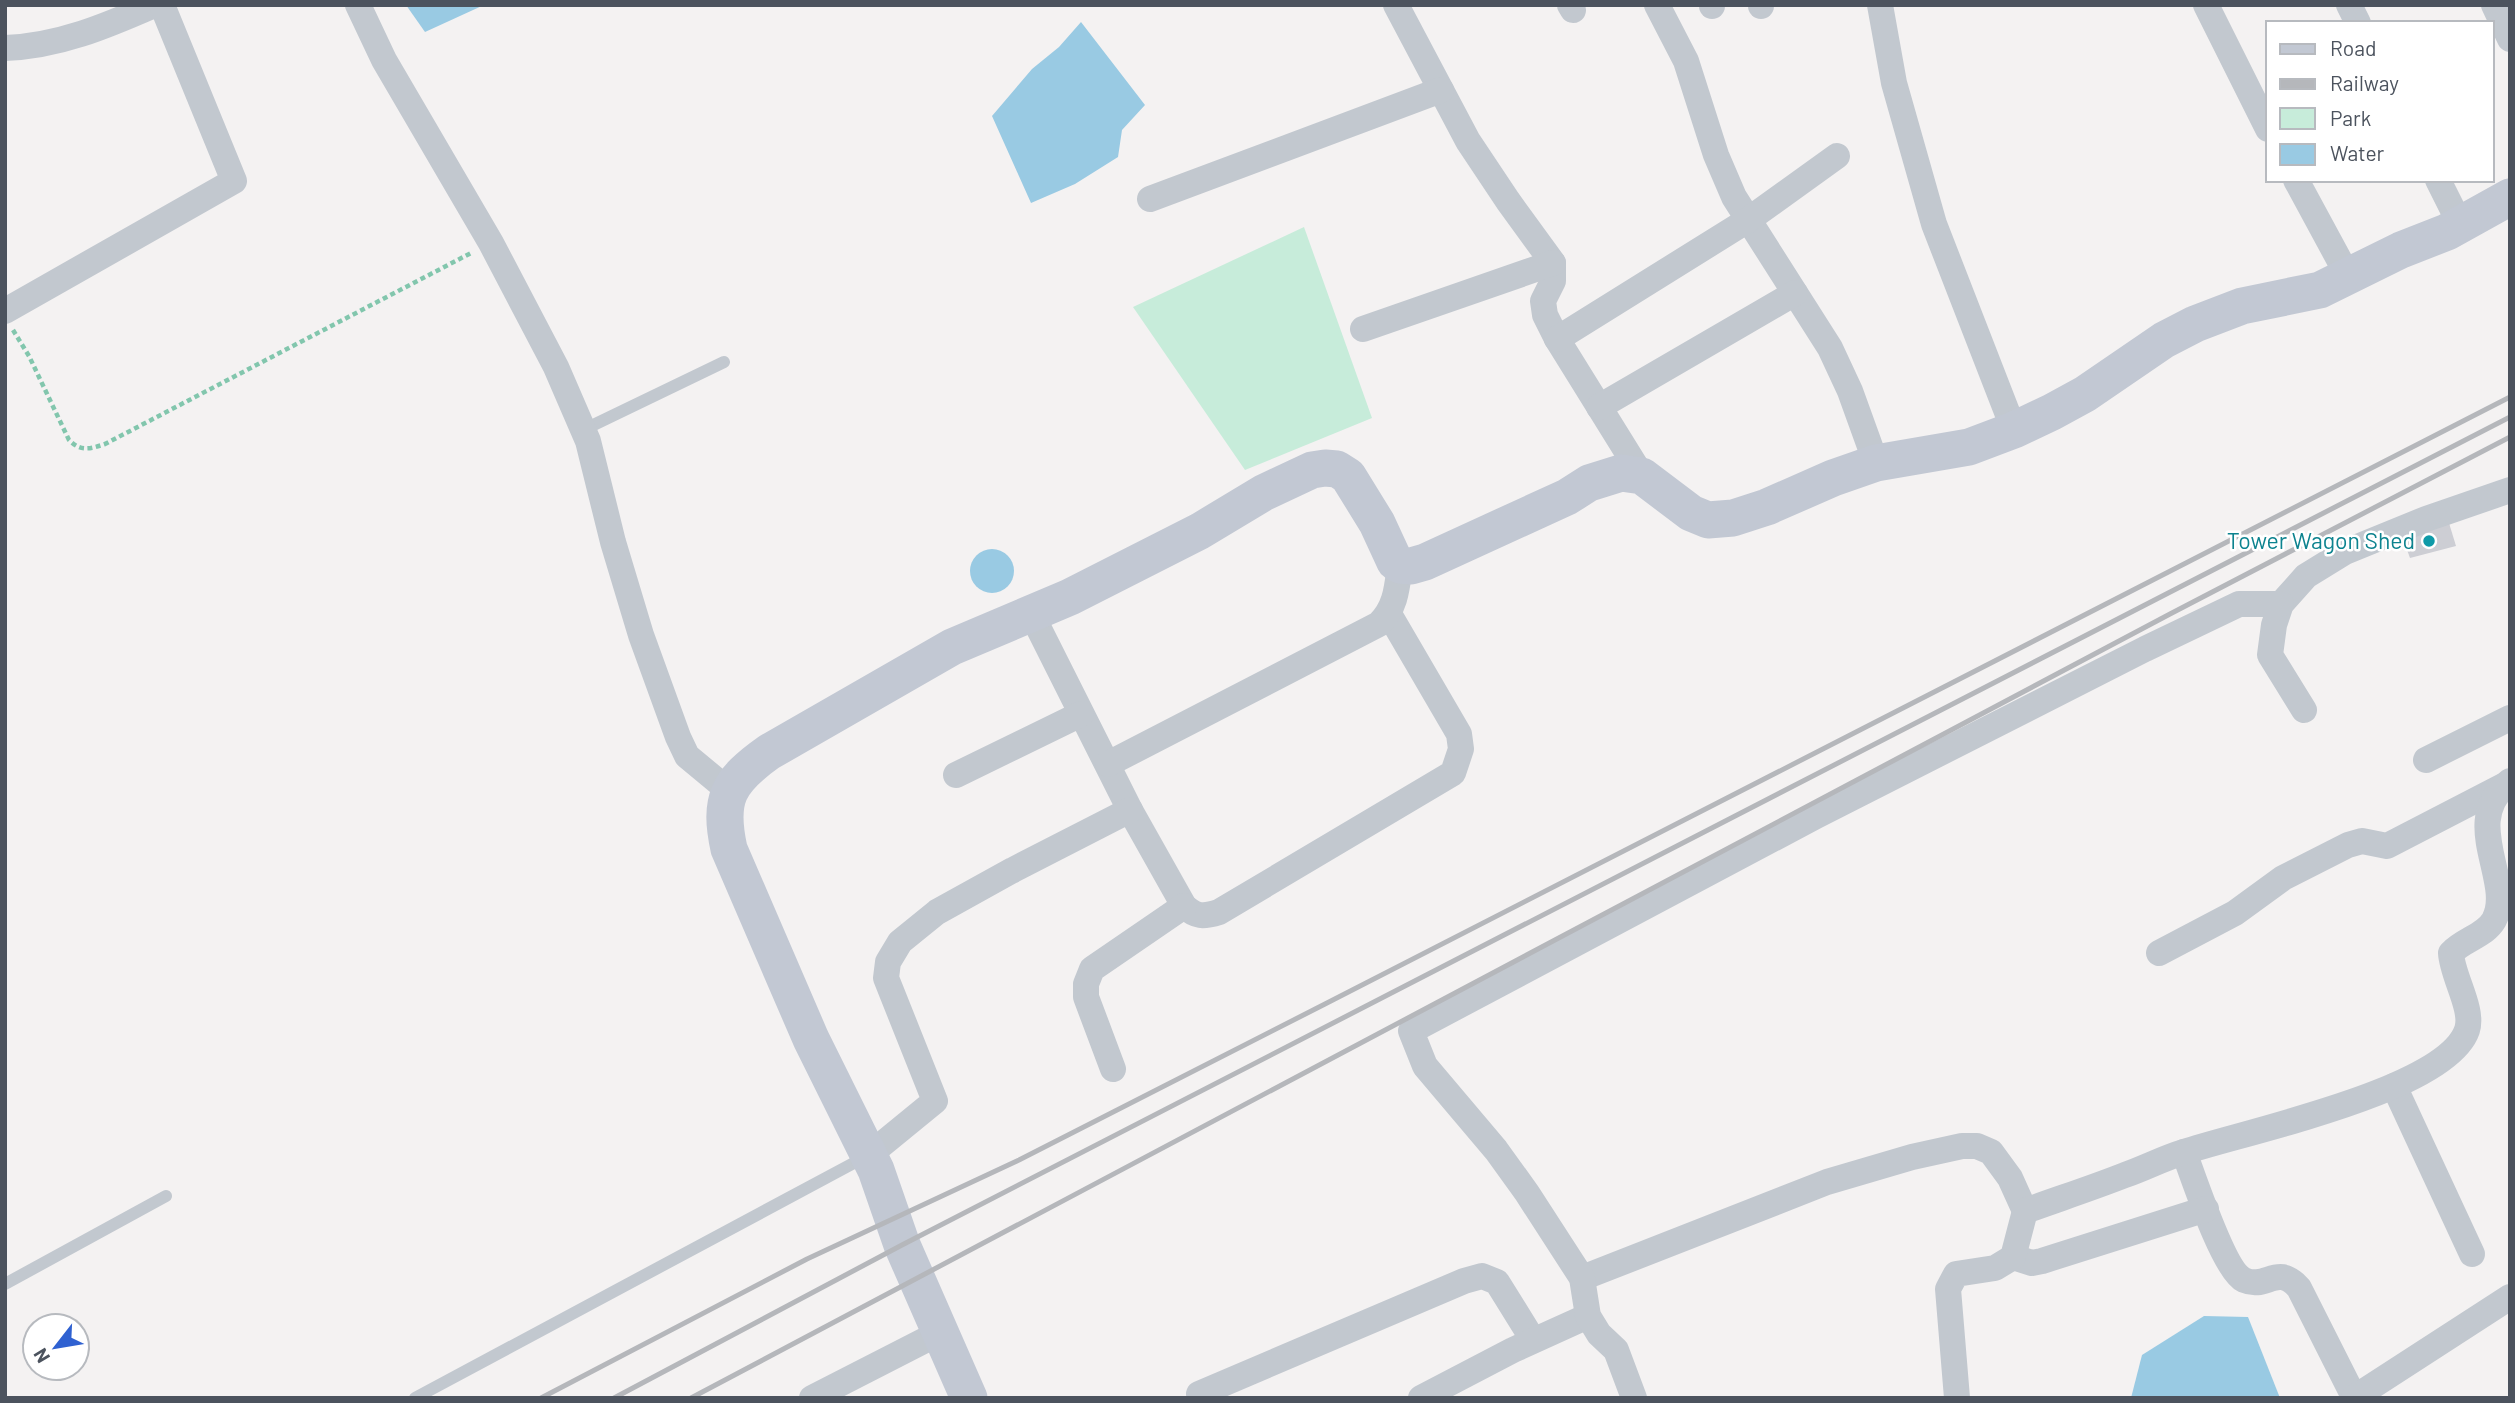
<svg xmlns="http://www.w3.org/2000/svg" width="2515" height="1403" viewBox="0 0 2515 1403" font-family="Barlow,sans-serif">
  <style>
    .green { fill: #c7ecda }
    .water { fill: #99cae3 }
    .building { fill: #cdced4 }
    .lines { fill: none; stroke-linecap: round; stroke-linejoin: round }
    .path { stroke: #82c6ad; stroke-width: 4.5; stroke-dasharray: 5 3.5; stroke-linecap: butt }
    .lane { stroke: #c2c8cf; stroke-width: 12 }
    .street { stroke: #c2c8cf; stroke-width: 26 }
    .secondary { stroke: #c2c8d3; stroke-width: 37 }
    .rail { stroke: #b5b7bb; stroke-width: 5 }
    .culture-dot { fill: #0f9aa8; stroke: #fff; stroke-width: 2.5 }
    .labels { text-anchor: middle; stroke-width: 5; stroke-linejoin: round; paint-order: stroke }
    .culture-label { font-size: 23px; fill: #0d838f; stroke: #fff; text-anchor: end }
  </style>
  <rect width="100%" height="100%" fill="#f4f2f2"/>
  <path class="green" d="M1304 227 1372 418 1245 470 1133 307Z"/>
  <g class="water">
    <path d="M406 5H484L425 32Z"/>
    <path d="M1081 22 1145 105 1122 130 1118 157 1075 184 1031 203 992 116 1032 69 1059 47Z"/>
    <circle cx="992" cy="571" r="22"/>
    <path d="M2204 1316 2248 1317 2280 1398H2131L2142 1355Z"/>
  </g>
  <path class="building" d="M2449 523 2456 546 2410 558 2402 536Z"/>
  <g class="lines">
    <path class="path" d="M13 330 29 356 69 440C81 452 90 449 105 444L471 253"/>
    <g class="lane">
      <path d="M583 430 724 362"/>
      <path d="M5 1284 166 1196"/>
      <path d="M415 1398 865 1157"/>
    </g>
    <g class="street">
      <path d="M358 5 384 60 491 243 556 367 588 441 613 542 641 635 678 737 687 756 728 790"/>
      <path d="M1396 5 1468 141 1508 201 1553 263V281L1543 301 1545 315 1557 339 1642 476"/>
      <path d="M1570 5 1573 10"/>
      <path d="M1657 5 1686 61 1716 155 1734 197 1830 348 1850 391 1876 463"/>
      <path d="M1712 5V6"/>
      <path d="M1761 5V6"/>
      <path d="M1880 5 1894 83 1934 224 2014 430"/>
      <path d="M2206 5 2268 129"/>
      <path d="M2349 5 2358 23"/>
      <path d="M2494 5 2510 39"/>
      <path d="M5 48C59 46 106 26 154 5"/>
      <path d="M2296 180 2348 276"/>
      <path d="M2438 180 2460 224"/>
      <path d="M1150 199 1441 90"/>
      <path d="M5 311 234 181 162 5"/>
      <path d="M1363 329 1553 263"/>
      <path d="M1557 339 1748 220 1837 156"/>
      <path d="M1599 407 1795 293"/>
      <path d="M1032 615 1130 810 1184 906C1196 917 1203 917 1219 912L1453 773 1461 749 1459 734 1389 614"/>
      <path d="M2304 710 2270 655 2274 625 2281 604 2306 576 2345 552 2426 519 2510 490"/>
      <path d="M2426 760 2510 718"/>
      <path d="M1108 764 1379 624C1396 607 1397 588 1400 565"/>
      <path d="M956 775 1081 714"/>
      <path d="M2159 953 2235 913 2283 878 2348 845 2362 841 2387 846 2503 786"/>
      <path d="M1113 1069 1086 997V984L1092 969 1184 906"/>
      <path d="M2394 1086 2472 1254"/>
      <path d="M2184 1152C2193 1176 2224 1271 2244 1280 2267 1290 2277 1263 2299 1288L2354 1397"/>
      <path d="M869 1155 935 1101 886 978 888 962 900 942 937 912 1013 870 1130 810"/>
      <path d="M2013 1257 2032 1263 2042 1261 2206 1209"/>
      <path d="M1582 1278 1827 1182 1912 1157 1962 1146H1977L1991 1152 2010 1178 2025 1211"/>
      <path d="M1199 1394 1464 1281 1482 1276 1497 1282 1533 1340"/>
      <path d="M812 1398 941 1332"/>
      <path d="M1421 1398 1513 1350 1588 1316"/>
      <path d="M1634 1398 1616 1350 1599 1334 1588 1316 1582 1278 1527 1193 1496 1150 1425 1066 1411 1031 1816 816 2145 649 2239 604H2281"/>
      <path d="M1957 1398 1948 1289 1956 1274 1995 1268 2013 1257 2025 1211C2058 1199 2092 1188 2125 1175 2145 1168 2164 1158 2184 1152 2243 1132 2446 1091 2467 1030 2474 1009 2452 976 2451 953 2464 939 2485 936 2494 920 2515 881 2458 822 2510 781"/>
      <path d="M2354 1398 2510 1297"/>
    </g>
    <path class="secondary" d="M969 1398 902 1245 876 1170 811 1039 729 849C718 799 728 781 769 752L952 647 1070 597 1200 531 1263 493 1312 470 1325 468 1337 469 1348 476 1377 523 1395 562 1400 565 1411 566 1425 562 1567 497 1589 483 1621 473 1642 476 1691 513 1708 520 1733 518 1767 507 1833 478 1876 463 1969 447 2014 430 2052 412 2085 394 2164 340 2195 324 2242 306 2320 290 2401 250 2447 232 2510 197"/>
    <g class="rail">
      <path d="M541 1398 807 1259 1019 1160 1325 1004 2510 397"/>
      <path d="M614 1398 902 1245 2510 417"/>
      <path d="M691 1398 2170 614 2510 437"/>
    </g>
  </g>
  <circle class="culture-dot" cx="2429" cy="541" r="7"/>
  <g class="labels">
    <g class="culture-label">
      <text x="2415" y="549">Tower Wagon Shed</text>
    </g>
  </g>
  <rect width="2515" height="1403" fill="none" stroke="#4c535e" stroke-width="14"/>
  <rect x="2266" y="21" width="228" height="161" fill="#ffffff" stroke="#b7babf" stroke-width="2"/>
  <rect x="2280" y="44" width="35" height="10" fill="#c2c8d3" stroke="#b7babf" stroke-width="2"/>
  <text x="2330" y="56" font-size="21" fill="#4c535e">Road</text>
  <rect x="2280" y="79" width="35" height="10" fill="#b5b7bb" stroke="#b7babf" stroke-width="2"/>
  <text x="2330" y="91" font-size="21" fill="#4c535e">Railway</text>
  <rect x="2280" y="108" width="35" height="21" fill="#c7ecda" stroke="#b7babf" stroke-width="2"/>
  <text x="2330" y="126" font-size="21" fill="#4c535e">Park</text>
  <rect x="2280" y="144" width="35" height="21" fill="#99cae3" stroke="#b7babf" stroke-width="2"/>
  <text x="2330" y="161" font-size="21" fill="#4c535e">Water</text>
  <g transform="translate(56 1347) rotate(239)"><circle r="33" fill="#ffffff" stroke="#b7babf" stroke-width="2"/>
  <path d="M0-5L12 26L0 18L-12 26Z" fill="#2f61d1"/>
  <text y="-10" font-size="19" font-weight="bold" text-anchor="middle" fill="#4c535e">N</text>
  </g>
</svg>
